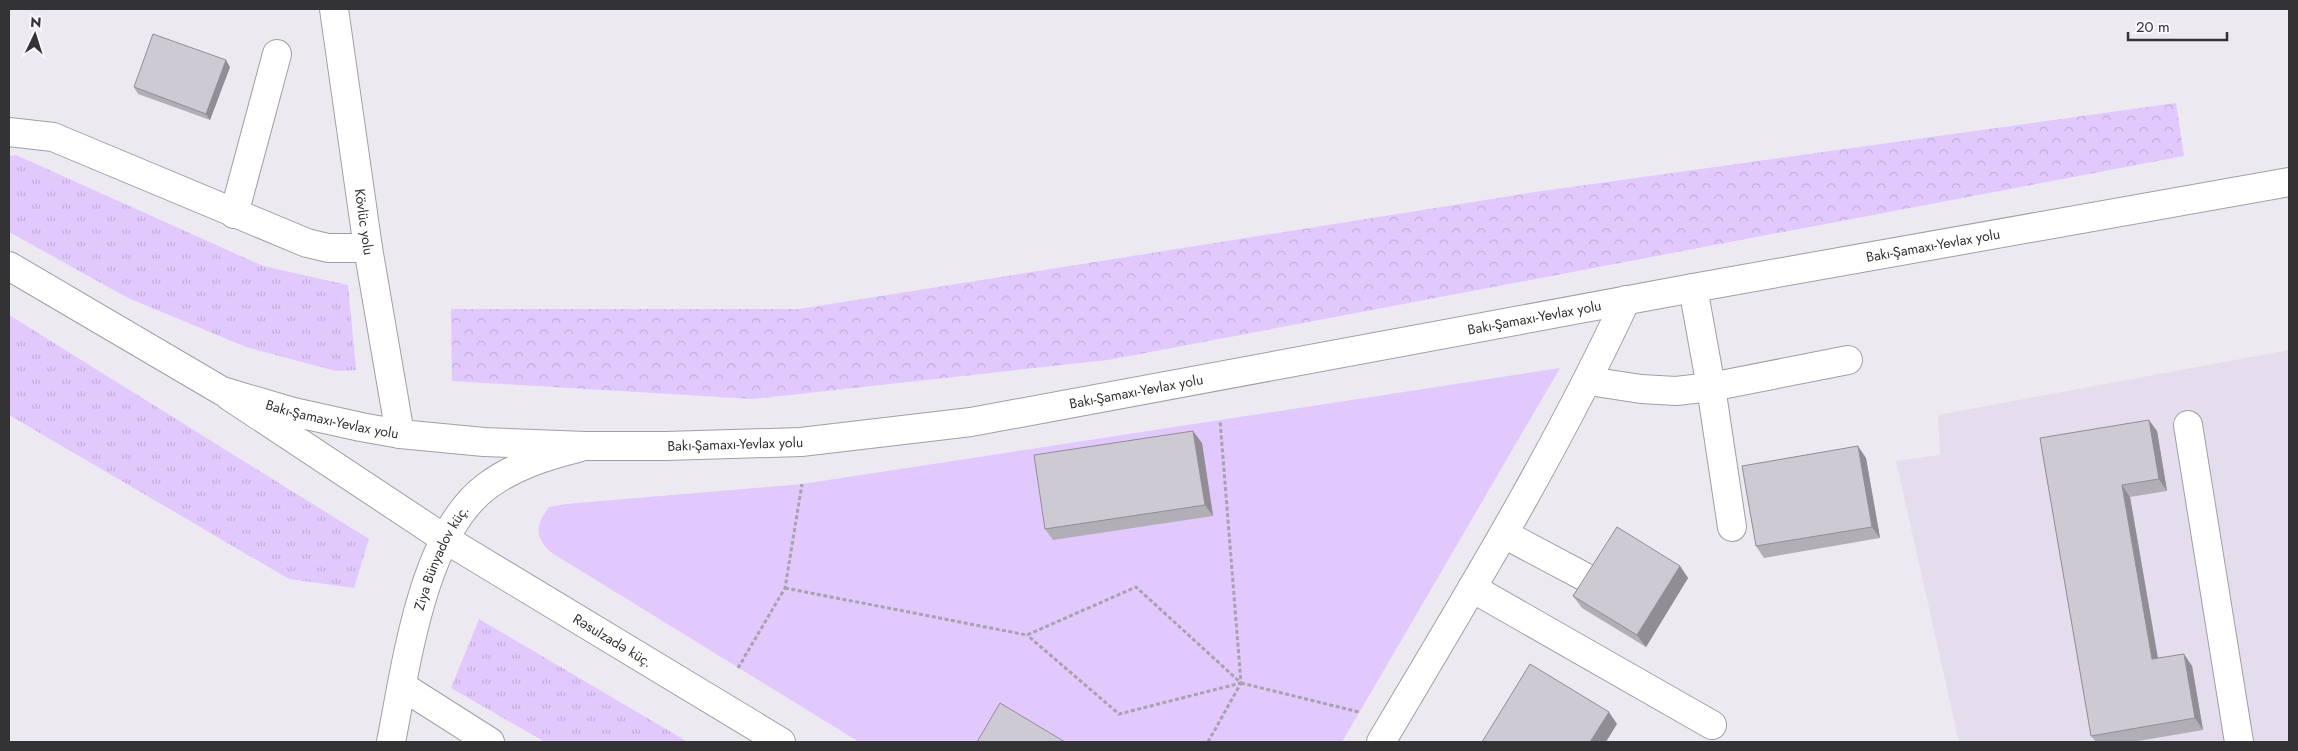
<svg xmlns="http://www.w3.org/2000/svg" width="2298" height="751" viewBox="0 0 2298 751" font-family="Jost,sans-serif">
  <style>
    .built { fill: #e4dded }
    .grass { fill: url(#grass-tufts) }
    .forest { fill: url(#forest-crowns) }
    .green { fill: #e2c9fd }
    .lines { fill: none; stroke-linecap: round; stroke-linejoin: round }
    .minor-casing { stroke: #a29ea6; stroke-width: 30 }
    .major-casing { stroke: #a29ea6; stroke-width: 30 }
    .highway-casing { stroke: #a29ea6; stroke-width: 30 }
    .path { stroke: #a6a3a9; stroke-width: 3; stroke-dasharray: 4 2.5; stroke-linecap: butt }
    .minor { stroke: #fff; stroke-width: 28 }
    .major { stroke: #fff; stroke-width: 28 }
    .highway { stroke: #fff; stroke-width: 28 }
    .wall { fill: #b1aeb5 }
    .shaded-wall { fill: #908d94 }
    .building { fill: #cecad3; stroke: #908d94 }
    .labels { text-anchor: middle; stroke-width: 4; stroke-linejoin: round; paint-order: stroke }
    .street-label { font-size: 14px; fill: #333235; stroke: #faf6ff }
  </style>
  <defs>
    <pattern id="grass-tufts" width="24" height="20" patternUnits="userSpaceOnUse" patternTransform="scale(1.25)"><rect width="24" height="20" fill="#e2c9fd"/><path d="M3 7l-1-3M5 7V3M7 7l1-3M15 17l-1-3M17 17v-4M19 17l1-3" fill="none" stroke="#c2add9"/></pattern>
    <pattern id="forest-crowns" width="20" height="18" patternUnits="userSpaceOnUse" patternTransform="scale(1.25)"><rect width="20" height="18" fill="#e2c9fd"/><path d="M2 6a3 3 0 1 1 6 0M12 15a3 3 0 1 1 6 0" fill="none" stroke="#c2add9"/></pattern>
  </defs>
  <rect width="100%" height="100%" fill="#ede9f1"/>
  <path class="built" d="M2289 350V742H1959L1896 461 1940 455 1938 415Z"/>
  <g class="grass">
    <path d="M16 155 263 266 348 285 356 370 336 371 246 347 128 298 9 232V156Z"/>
    <path d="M9 315 369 539 354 588 289 579 9 415Z"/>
    <path d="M479 619 688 742H545L451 688Z"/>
  </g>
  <path class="forest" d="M2176 103 2184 156 1108 360 753 399 452 381 451 309H799L1535 192Z"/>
  <path class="green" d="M1560 368 1342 742H859L552 553C534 537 535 526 549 507L566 504 802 484Z"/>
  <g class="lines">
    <g class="minor-casing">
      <g id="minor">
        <path id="s1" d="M334 9 368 248 400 434"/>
        <path d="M9 132 53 137 307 243 328 248H368"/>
        <path d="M234 214 277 54"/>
        <path d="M1693 288 1711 387 1732 527"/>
        <path d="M1589 381 1641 389 1676 391 1711 387 1848 360"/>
        <path d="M2188 425 2239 742"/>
        <path d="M1504 534 1583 576"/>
        <path d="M1472 588 1712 725"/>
        <path d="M402 686 490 742"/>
        <path id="s2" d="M391 742C406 667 422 534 487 486 514 466 546 456 578 448"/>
        <path d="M1381 742C1467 597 1555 453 1626 300"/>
      </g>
    </g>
    <g class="major-casing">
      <g id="major">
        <path id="s3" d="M229 396 445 539 781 742"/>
      </g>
    </g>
    <g class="highway-casing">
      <g id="highway">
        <path id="s4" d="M9 266 222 391 293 412 361 427 400 434 484 442 586 446H666L801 442 971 422 1693 288 2289 182"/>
      </g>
    </g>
    <g class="path">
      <path d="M785 588 1027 635 1136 587 1241 683 1119 714 1027 635"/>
      <path d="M738 668 785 588 802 484"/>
      <path d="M1241 683 1359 712"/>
      <path d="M1208 742 1241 683 1220 420"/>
    </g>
    <use href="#minor" class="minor"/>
    <use href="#major" class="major"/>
    <use href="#highway" class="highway"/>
  </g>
  <g class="wall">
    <path d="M230 67 210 120 138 94 134 87Z"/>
    <path d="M2157 431 2167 491 2130 497 2158 658 2192 666 2203 730 2132 742H2096L2091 736 2040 438Z"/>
    <path d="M1202 443 1213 516 1053 540 1045 529Z"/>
    <path d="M1866 458 1880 538 1764 558 1756 546Z"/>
    <path d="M1680 566 1688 578 1646 647 1582 608 1573 596Z"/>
  </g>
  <g class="shaded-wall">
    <path d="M226 60 230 67 210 120 206 114Z"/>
    <path d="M2149 420 2157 431 2167 491 2159 479Z"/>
    <path d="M1193 431 1202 443 1213 516 1205 505Z"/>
    <path d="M1858 446 1866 458 1880 538 1872 527Z"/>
    <path d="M2122 485 2130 497 2160 671 2152 659Z"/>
    <path d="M1680 566 1688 578 1646 647 1637 635Z"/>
    <path d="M2184 654 2192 666 2203 730 2195 718Z"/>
    <path d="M1609 712 1617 724 1606 742H1590Z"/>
  </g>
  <g class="building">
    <path d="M153 34 226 60 206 114 134 87Z"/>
    <path d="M2149 420 2159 479 2122 485 2152 659 2184 654 2195 718 2091 736 2040 438Z"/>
    <path d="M1193 431 1205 505 1045 529 1034 455Z"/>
    <path d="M1858 446 1872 527 1756 546 1742 466Z"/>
    <path d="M1617 527 1680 566 1637 635 1573 596Z"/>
    <path d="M1530 664 1609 712 1590 742H1482Z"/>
    <path d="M1000 703 1065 742H977Z"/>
  </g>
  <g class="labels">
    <g class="street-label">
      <text dy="5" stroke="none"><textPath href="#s1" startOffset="215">Kövlüc yolu</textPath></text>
      <text dy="5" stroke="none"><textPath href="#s4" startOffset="1981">Bakı-Şamaxı-Yevlax yolu</textPath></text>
      <text dy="5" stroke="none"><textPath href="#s4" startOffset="1576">Bakı-Şamaxı-Yevlax yolu</textPath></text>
      <text dy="5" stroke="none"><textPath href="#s4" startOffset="1171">Bakı-Şamaxı-Yevlax yolu</textPath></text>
      <text dy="5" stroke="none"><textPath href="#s4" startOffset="361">Bakı-Şamaxı-Yevlax yolu</textPath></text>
      <text dy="5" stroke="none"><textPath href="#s4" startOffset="766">Bakı-Şamaxı-Yevlax yolu</textPath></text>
      <text dy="5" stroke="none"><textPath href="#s2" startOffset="192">Ziya Bünyadov küç.</textPath></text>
      <text dy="5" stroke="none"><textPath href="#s3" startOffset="455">Rəsulzadə küç.</textPath></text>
    </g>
  </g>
  <rect width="2298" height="751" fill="none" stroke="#333235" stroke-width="20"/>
  <g transform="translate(35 35) rotate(4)" stroke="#faf6ff" stroke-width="4" paint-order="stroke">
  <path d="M0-4L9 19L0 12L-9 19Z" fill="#333235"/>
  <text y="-8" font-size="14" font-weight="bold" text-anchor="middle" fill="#333235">N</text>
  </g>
  <path d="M2128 32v8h99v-8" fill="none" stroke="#333235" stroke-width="2.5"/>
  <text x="2136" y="32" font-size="15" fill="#333235" stroke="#faf6ff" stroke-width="4" paint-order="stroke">20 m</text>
</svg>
